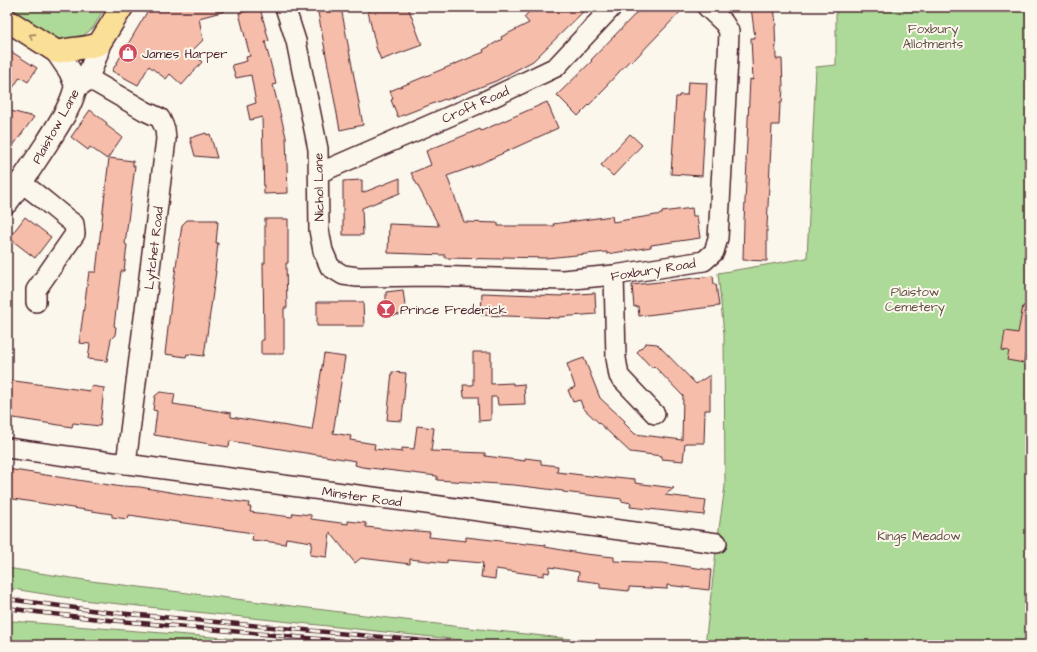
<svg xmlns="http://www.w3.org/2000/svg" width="1037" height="652" viewBox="0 0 1037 652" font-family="'Architects Daughter',sans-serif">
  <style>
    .green { fill: #adda98; stroke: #7c7c62 }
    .building { fill: #f6beaa; stroke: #4a1f2b }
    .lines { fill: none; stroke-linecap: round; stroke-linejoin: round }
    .street-casing { stroke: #4a1f2b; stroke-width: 22 }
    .secondary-casing { stroke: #4a1f2b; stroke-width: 25 }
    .primary-casing { stroke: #4a1f2b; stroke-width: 25 }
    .street { stroke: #fbf7ec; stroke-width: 19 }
    .secondary { stroke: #fbf7ec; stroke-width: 22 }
    .primary { stroke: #fadf96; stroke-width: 22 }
    .rail-casing { stroke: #4a1f2b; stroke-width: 4.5 }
    .rail { stroke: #fbf7ec; stroke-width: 3; stroke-dasharray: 9; stroke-linecap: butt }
    .oneway { stroke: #a27f60 }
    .labels { text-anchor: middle; stroke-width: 4; stroke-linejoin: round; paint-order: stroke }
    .park-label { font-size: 13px; fill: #634e46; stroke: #fbf7ec }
    .poi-label { font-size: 13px; fill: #4a1f2b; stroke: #fbf7ec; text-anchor: start }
    .street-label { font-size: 13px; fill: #4a1f2b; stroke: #fbf7ec }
  </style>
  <rect width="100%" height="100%" fill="#fbf7ec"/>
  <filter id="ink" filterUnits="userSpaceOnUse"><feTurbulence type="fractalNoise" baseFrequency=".025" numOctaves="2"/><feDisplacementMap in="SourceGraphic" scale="8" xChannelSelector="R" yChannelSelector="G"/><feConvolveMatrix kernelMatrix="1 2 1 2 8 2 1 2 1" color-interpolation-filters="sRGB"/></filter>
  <g filter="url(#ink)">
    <g class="green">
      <path d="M7 7H105L93 28 75 42 46 36 7 10Z"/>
      <path d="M836 7H1030V645H705L717 543 725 486 724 334 718 273 807 258 816 67 836 65Z"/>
      <path d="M7 568 91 581 461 627 626 645H508L82 600 7 588Z"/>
      <path d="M7 621H12L313 645H7Z"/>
    </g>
    <g class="building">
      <path d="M150 7H224L225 11 199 18 203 40 192 51 202 62 182 85 170 74 166 79 149 66 138 85 112 71Z"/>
      <path d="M317 7H341L363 125 340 130Z"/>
      <path d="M367 7H408L422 45 381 60 376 47Z"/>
      <path d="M534 7H588L533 61 496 81 446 100 445 99 398 117 391 100 393 99 390 91 484 52 483 50 502 39 501 37 529 23 524 17Z"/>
      <path d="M642 7H685L632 62 630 60 606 86 607 87 578 116 557 95 592 61 591 60Z"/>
      <path d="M751 7H774L776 25 775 26 776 59H782L783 87 782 103H780L779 125H772L767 226V261L743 260 744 221 747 162H746L750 79 753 80 751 38H755Z"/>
      <path d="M260 8 269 41 265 42 276 84 273 85 286 137 288 193 264 194 262 117 250 120 247 106 256 103 251 75 236 78 232 65 247 61 246 57 250 56 239 13Z"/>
      <path d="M7 49 37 68 28 82 20 77 7 97Z"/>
      <path d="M688 82 707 83 702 176 671 174 676 97H679V95H687Z"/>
      <path d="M547 102 558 128 475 166 447 176 464 222 498 223V226H554L553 224 612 216 613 222 662 214V212L692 208 693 216H697L700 238 651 245V247L607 254V252L546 258 503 257V259L445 258V255L388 253 389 224 439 226 411 173 431 165 426 151 480 129 481 131Z"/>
      <path d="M7 110 34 117 7 154Z"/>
      <path d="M90 110 107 123 106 125 122 137 107 159 90 147 88 150 71 137Z"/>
      <path d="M206 133 207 135 210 134 217 158 195 156 190 138Z"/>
      <path d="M630 134 642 145 613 176 601 165Z"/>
      <path d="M109 158 133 161V166H135L125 244 127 245 124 271H121L114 326 116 327 115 335 111 339 107 361 88 359 90 344 79 343 89 272H96Z"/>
      <path d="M400 178V193L362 208 363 235H343V181L362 180V193Z"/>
      <path d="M25 217 51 237 35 258 9 238Z"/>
      <path d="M265 219H288V263H286L287 308H284V354H261V340H264L263 263H265Z"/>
      <path d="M187 220H217L216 222H218L216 243H218L215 271H216L204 356 187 354 186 357 165 354 172 294 182 225Z"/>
      <path d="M713 276 714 285 716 284 719 306 639 316 638 306 634 307 632 285Z"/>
      <path d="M403 290 406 314 386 316V292Z"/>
      <path d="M482 293 562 296V295L595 293 596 314 559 317V318L481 315Z"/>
      <path d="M317 302H363L364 326H317Z"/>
      <path d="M1023 306H1030V355L1025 354 1024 363 1007 360 1009 351 1002 350 1005 331 1018 333Z"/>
      <path d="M646 343 657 344 696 384 710 375V410H705L704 443H685L683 461 662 459V456L630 452 583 408 580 400 573 402 568 390 575 387 567 364 584 358 600 398 625 421 624 423 635 434 682 440 683 396 654 366 652 368 637 352Z"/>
      <path d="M473 352H491V384L513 383V385L524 384 525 404 498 405 497 397H491V420L479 421 478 397H464L463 385H473Z"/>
      <path d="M324 354 345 357 333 433 351 436 350 440 375 444 374 449 402 452V448L414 449 417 426 434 428 431 451 485 453V456L525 461V458L541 460V464L558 466 557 472 615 479V477L635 479V483L674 488 665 495 706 500 704 515 630 507 631 503 621 501 622 499 563 492V491L514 485 437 480V476L362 467 355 465 356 461 230 441 229 447 154 435 157 411 153 410 155 396 160 392 175 394 173 404 231 413V417L312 430Z"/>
      <path d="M392 372 406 373 402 421 387 420Z"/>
      <path d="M7 380 90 391 91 386 104 388 100 426 73 423 72 427 7 417Z"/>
      <path d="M7 469 122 487V486L140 487 187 495 249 503 248 507H251L250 512 292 517 293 513 311 515V519L348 524V521L366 523V527L402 531V530L430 532 429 537 466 541V537L526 544 527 543 545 545V547L585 554 614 557V561L662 563 711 570 709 590 667 585V589L629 587V591L600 588V583L578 580 579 572 550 567 549 573 544 572V576L496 569 495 579 481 577 483 563 447 560V563L410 559V564L361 558 355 563 330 532 327 557 310 555 312 542 286 538 285 544 271 542 252 540 253 533 129 515 128 519 112 517V514L7 498Z"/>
    </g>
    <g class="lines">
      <g class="street-casing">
        <g id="street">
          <path d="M285 7 296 41 318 149 319 230 323 251 330 267 343 275 358 277 430 276 563 280 614 275 704 261 714 252 718 238 719 222 728 59 729 31 724 23 707 7"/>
          <path d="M89 72 93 81 145 111 160 118 165 129 166 139 126 464"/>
          <path d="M319 173 487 100 556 67 612 7"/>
          <path d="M21 183C40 195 56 211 74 224L75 234 36 290V302"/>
          <path d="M614 275 616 358 619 376 655 414"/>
          <path d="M7 448 717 543"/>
        </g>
      </g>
      <g class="secondary-casing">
        <g id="secondary">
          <path d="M57 52 70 71 76 85"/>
          <path d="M76 85C78 84 80 84 82 83 90 77 97 53 99 44"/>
          <path d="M7 202C21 183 34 163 47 143 58 125 72 106 76 85"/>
        </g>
      </g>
      <g class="primary-casing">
        <path id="primary" d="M7 20 57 52C71 48 85 49 99 44L122 7"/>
      </g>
      <use href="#street" class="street"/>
      <use href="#secondary" class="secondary"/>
      <use href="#primary" class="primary"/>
      <g class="rail-casing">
        <g id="rail">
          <path d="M7 599 106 612 470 645"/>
          <path d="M7 608 44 613 108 620 385 645"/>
        </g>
      </g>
      <use href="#rail" class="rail"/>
    </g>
    <defs><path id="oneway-chevron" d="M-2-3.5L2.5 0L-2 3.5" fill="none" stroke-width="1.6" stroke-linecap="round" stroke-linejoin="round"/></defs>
    <use class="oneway" href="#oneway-chevron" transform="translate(32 36) rotate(-147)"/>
  </g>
  <defs>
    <g id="shop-disc" transform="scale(1)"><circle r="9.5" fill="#d1495b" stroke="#fbf7ec"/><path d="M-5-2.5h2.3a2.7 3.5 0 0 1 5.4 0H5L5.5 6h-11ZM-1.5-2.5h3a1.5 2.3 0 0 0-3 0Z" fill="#fff"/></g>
    <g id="bar-disc" transform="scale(1)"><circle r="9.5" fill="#d1495b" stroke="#fbf7ec"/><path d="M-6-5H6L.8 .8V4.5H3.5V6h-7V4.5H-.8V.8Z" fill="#fff"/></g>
  </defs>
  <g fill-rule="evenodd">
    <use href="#shop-disc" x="128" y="53"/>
    <use href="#bar-disc" x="386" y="309"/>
  </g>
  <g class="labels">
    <g class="park-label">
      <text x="933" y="33">Foxbury<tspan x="933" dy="15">Allotments</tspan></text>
      <text x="915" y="296">Plaistow<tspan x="915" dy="15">Cemetery</tspan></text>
      <text x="919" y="540">Kings Meadow</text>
    </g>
    <g class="poi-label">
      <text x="142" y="58">James Harper</text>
      <text x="400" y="314">Prince Frederick</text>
    </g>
    <g class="street-label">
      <text transform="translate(475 104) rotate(-24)" y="5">Croft Road</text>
      <text transform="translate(55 126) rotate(-61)" y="5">Plaistow Lane</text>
      <text transform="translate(318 187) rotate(-91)" y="5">Nichol Lane</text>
      <text transform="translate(153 248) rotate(-83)" y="5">Lytchet Road</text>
      <text transform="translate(653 269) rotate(-9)" y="5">Foxbury Road</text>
      <text transform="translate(362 496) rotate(8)" y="5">Minster Road</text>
    </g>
  </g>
  <rect width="1037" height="652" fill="none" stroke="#fbf7ec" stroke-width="24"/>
  <rect x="12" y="12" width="1013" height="628" fill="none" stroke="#4a1f2b" stroke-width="1.5" filter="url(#ink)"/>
</svg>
